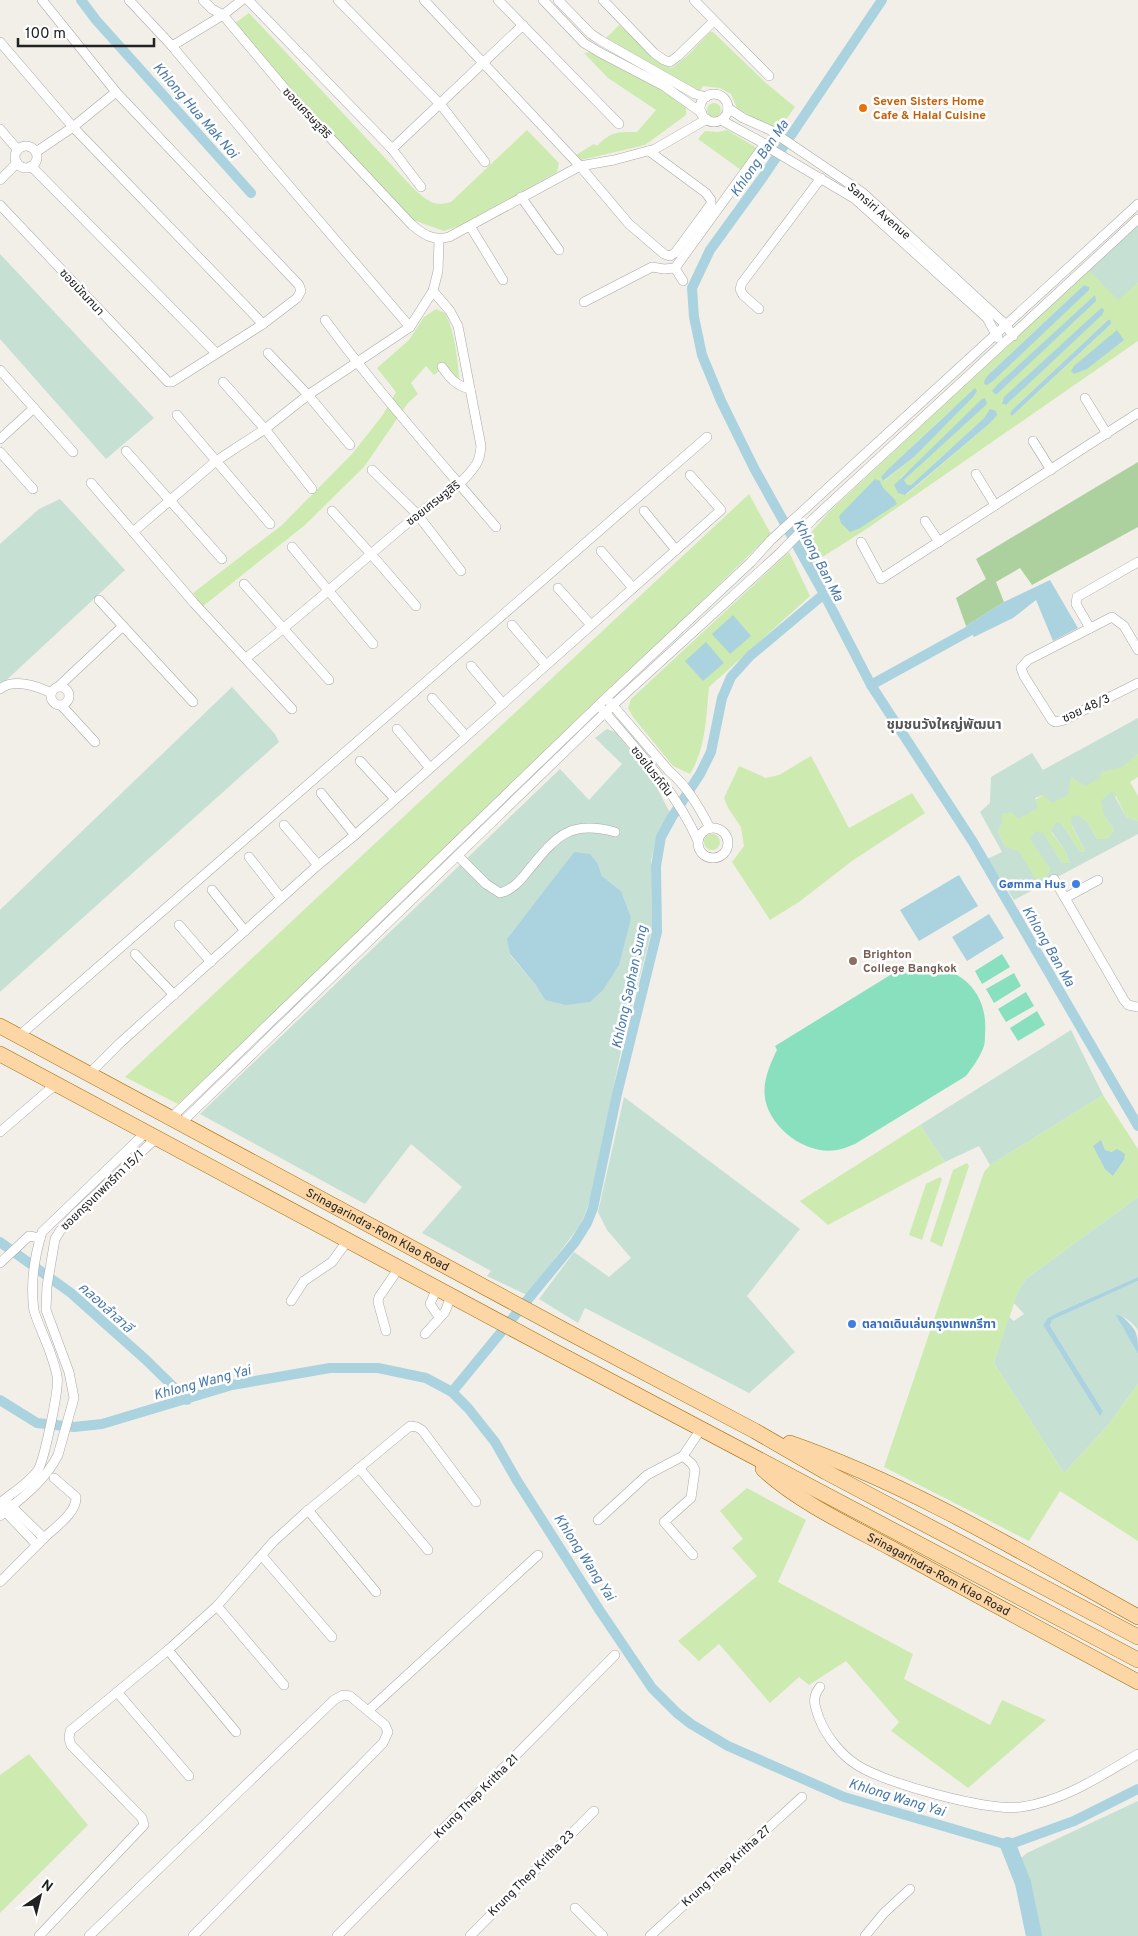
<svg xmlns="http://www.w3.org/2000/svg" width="1138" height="1936" viewBox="0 0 1138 1936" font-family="Overpass,'Noto Sans Thai',sans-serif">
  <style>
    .grass { fill: #cdebb0; fill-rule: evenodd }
    .forest { fill: #add19e }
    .wetland { fill: #c6e0d4; fill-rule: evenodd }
    .pitch { fill: #88e0be }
    .water { fill: #aad3df }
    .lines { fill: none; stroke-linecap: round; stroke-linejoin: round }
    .canal { stroke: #aad3df; stroke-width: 10 }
    .river { stroke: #aad3df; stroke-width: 16 }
    .street-casing { stroke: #a9a9a9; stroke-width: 10 }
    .primary-casing { stroke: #a06b00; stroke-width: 16 }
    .street { stroke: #fff; stroke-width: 9 }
    .primary { stroke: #fcd6a4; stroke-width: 15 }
    .food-dot { fill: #e8710a; stroke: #fff; stroke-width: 2 }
    .shop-dot { fill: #3f7fe0; stroke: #fff; stroke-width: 2 }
    .education-dot { fill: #8d6e63; stroke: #fff; stroke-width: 2 }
    .labels { text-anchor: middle; stroke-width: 5; stroke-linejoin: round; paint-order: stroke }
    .food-label { font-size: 12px; font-weight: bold; fill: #c56008; stroke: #fff; text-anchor: start }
    .street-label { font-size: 12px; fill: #222; stroke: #fff }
    .shop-label { font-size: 12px; font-weight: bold; fill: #366cbe; stroke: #fff; text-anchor: end }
    .education-label { font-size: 12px; font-weight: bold; fill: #785e54; stroke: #fff; text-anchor: start }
    .water-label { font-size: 14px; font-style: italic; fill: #4a7aab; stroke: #fff }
    .neighbourhood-label { font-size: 14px; font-weight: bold; fill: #555; stroke: #fff }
  </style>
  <rect width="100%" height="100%" fill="#f2efe9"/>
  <g class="grass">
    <path d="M249 13 414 189C428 201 433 207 451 202L527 130 559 163 557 172 462 225 444 231 413 220 231 26Z"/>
    <path d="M619 25 665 66 672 68 688 55 710 32H713L766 83 795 107 780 128 763 123 737 108 731 94 720 88 703 86 700 91 606 38Z"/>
    <path d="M592 52 679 100 686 108V115L645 145 581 160 576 155 594 144 597 146C611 131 618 132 637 132L656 110 608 78 584 53Z"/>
    <circle cx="714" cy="110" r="7"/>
    <path d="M727 130 757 148 741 170 698 139 705 131 718 132Z"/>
    <path d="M1088 270 1118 299 1138 283V341L865 530 813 563 801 544 828 513ZM1084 285 1089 287 1088 290 987 385 985 379 988 375ZM1104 311 1006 405 1002 404ZM1109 319 1111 321V324L1012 416 1010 414 1012 410ZM977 391 914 457 884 481 881 477 887 470 951 410ZM986 404 904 480 907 486 911 485 984 418 990 409 989 424 906 495 900 478Z"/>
    <path d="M436 309 445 313C456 334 457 359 460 383L446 366 434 375 426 366 411 383 418 394 408 403 364 467 305 525 202 607 193 593 282 525 352 454 382 416 396 392 377 368 409 340 424 317Z"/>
    <path d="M749 494 771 534 375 918 178 1104 125 1077Z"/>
    <path d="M789 552 810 596 709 687C706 717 706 748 690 774L673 766 633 717 628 708 631 699Z"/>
    <path d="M1138 754V777L1130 782 1138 796V821L1126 817 1116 796 1105 817 1114 830 1107 839H1097L1088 823 1072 826 1085 851 1080 852 1061 823 1051 832 1064 849 1070 863H1062L1053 849 1031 839 1050 869 1046 877 1035 880 1005 847 998 831 1002 824V814C1022 810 1053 789 1071 777L1084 786 1102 772 1122 766Z"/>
    <path d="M811 756 849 828 912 793 925 813 852 861 799 902 770 920 732 862 744 846 741 827 728 808 724 798 739 766 766 778 779 775Z"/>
    <circle cx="712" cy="842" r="8"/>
    <path d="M1103 1095 1138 1149V1197L1027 1278 1019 1289 994 1363 1064 1473 1108 1425 1138 1384V1541L1060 1491 1029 1541 884 1467 984 1172 990 1165ZM1101 1140 1105 1150 1112 1152 1124 1160 1113 1176Z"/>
    <path d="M920 1125 945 1162 828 1225 800 1201Z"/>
    <path d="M967 1163 969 1166 942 1247 930 1241 953 1170Z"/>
    <path d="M940 1177 942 1179 922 1240 909 1235 926 1184Z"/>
    <path d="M747 1488 806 1520 778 1582 913 1654 904 1679 990 1725 1002 1700 1046 1720 968 1788 891 1731 899 1722 846 1661 809 1685 799 1677 770 1703 719 1644 699 1661 678 1641 757 1576 732 1548 743 1539 720 1511Z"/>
    <path d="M29 1754 88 1825 0 1913V1775Z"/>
  </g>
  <path class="forest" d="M1138 462V527L1032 585 1020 568 996 582 1004 602 966 626 956 598 986 579 976 559Z"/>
  <g class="wetland">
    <path d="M1138 225V283L1118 300 1088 270Z"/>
    <path d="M0 254 154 418 106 459 0 339Z"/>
    <path d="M60 499 125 570 0 686V544L39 509Z"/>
    <path d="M232 687 275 734 279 742 0 992V910Z"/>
    <path d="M1138 718V754L1122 767 1102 772 1099 779 1084 786 1071 777 1068 795 1052 803 1043 795 1035 798 1038 808 1018 819 1012 812 1002 814V824L998 831 1005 847 1019 851 1036 880 1046 877 1050 869 1030 839 1035 831 1043 833 1062 863H1070L1064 849 1051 831 1055 823H1061L1080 852 1085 851 1072 825 1071 817 1078 815 1088 823 1097 839H1107L1114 830 1105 817 1101 801 1112 791 1126 817 1138 821V834L1014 900 987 859 1002 852 980 812 990 803 991 777 1032 753 1043 770Z"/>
    <path d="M607 729 615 732 651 776 670 813 656 841 651 860 652 930 624 1036 591 1198 581 1224 527 1295 487 1276 491 1271 422 1233 462 1187 411 1144 365 1204 200 1114 560 769 589 800 622 764 595 738ZM574 852 598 864 602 876 621 891 545 1000 535 984 510 955 508 939Z"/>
    <path d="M1071 1030 1103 1095 990 1165 979 1146 945 1162 920 1125Z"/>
    <path d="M624 1097 800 1229 747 1296 795 1352 749 1393 585 1308 578 1323 539 1299 574 1252 609 1277 631 1258 607 1230 598 1212Z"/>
    <path d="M1138 1197V1277L1059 1312 1043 1325 1100 1415 1103 1411 1050 1326 1052 1320 1138 1281V1331C1135 1324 1123 1315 1115 1314L1138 1354V1384L1108 1425 1064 1473 994 1363 1009 1317 1014 1321 1024 1314 1014 1303 1019 1289 1027 1278Z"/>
    <path d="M1138 1801V1936H1041L1034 1898 1021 1858 1027 1853Z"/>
  </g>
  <g class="pitch">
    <path d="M1002 954 1010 967 982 984 975 971Z"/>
    <path d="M913 961 915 964C957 964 989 990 985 1034 985 1038 985 1042 984 1046 980 1057 973 1067 966 1076L855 1144C849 1146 843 1149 837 1150 808 1155 776 1132 767 1106 760 1087 769 1066 777 1050L775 1046Z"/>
    <path d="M1014 973 1021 986 994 1003 986 989Z"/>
    <path d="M1026 992 1034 1006 1006 1022 998 1009Z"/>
    <path d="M1037 1011 1045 1025 1018 1041 1010 1028Z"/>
  </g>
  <g class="water">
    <path d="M1084 285 1089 287V290L993 381 987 385 984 384 985 379 988 375Z"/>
    <path d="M1095 295 1096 301 997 394H995L992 391 997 385Z"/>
    <path d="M1103 308 1104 311 1102 315 1006 405 1002 404 1004 397 1100 309Z"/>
    <path d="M1109 319 1111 321V324L1012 416 1010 414 1012 410Z"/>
    <path d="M1117 330 1124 340 1087 369 1074 374 1071 371 1074 366Z"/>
    <path d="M975 388 977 391 973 397 914 457 883 481 881 477 887 470Z"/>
    <path d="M985 398 987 404 904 480 907 485H911L984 418 990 409 996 411 997 415 989 424 905 495 898 493 894 485 982 399Z"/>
    <path d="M875 479 880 481C882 491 893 494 897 504L860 528 850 532 841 523 839 516Z"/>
    <path d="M1050 580 1078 628 1053 641 1036 600 1013 618 974 637 966 626 1004 602Z"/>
    <path d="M733 615 751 636 730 654 712 634Z"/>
    <path d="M706 642 724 663 703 681 685 661Z"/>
    <path d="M574 852 590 854 598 864 602 876 621 891 631 918 619 965 603 990 590 1002 566 1005 545 1000 535 984 510 954 507 939Z"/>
    <path d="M959 875 978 906 919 941 900 910Z"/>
    <path d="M989 914 1004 938 967 961 952 937Z"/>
    <path d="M1101 1140 1105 1150 1112 1152 1117 1149 1125 1154 1124 1160 1113 1176 1105 1169 1093 1146Z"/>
    <path d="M1138 1277V1281L1052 1320 1050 1326 1103 1411 1100 1416 1043 1325 1048 1318 1059 1312Z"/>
    <path d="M1115 1314C1120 1315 1122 1316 1126 1320 1138 1332 1138 1335 1138 1354Z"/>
  </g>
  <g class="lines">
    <g class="canal">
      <path d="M81 0 96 20 251 193"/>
      <path d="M882 0 763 177 710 250 692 288 694 317 702 355 721 401 754 468 824 594 871 685 973 842 1138 1126"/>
      <path d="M871 685 980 625"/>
      <path d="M0 1242 71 1293 145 1359 187 1400"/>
      <path d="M452 1392 575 1242 587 1223 593 1208 617 1094 657 932 656 866 661 837 672 817 700 774 711 752 722 698 731 677 750 656 824 594"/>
      <path d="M0 1400 37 1423 74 1427 102 1424 232 1385 330 1368H378L426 1378 452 1392 468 1408 495 1442 516 1479 600 1611 652 1688 677 1713 691 1724 728 1746 844 1797 1008 1845 1074 1821 1138 1789"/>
    </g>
    <path class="river" d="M1008 1845 1023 1883 1034 1936"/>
    <g class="street-casing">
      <g id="street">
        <path d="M129 0 172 46 273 167 410 327"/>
        <path d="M203 0 212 9 223 15 291 96 412 225C424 235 433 241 449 237L580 166 614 160 655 149 707 119"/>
        <path d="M248 0 392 149 421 187"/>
        <path d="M338 0 441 105 485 162"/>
        <path d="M424 0 580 166 629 224 664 254 670 256 675 253 711 204V200L706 193 649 151"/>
        <path d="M498 0 619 124"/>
        <path d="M543 0 584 43 599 52 664 86 702 113"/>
        <path d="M558 0 591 34 600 40 695 94 706 97"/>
        <path d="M603 0 654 53 664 60 670 62 678 56 714 21"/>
        <path d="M694 0 769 76"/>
        <path d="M0 42 73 127 263 324"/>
        <path d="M172 46 223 15 242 0"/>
        <circle cx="714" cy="108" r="14"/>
        <path d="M728 108 743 118 770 130 863 193 1005 324 1013 336"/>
        <path d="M721 120 765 144 769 148 855 199 987 318 998 338"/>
        <path d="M0 129 17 149"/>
        <circle cx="26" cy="157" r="11"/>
        <path d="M392 149 523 25"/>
        <path d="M36 152 73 127 116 92"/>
        <path d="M31 166 216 353"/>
        <path d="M0 180 17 163"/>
        <path d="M521 197 559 250"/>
        <path d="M0 205 168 382H172L263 324 297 298 301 291 299 285 116 92 42 0"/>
        <path d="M470 226 503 280"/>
        <path d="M675 268 683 281"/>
        <path d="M584 302 652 267 664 269 675 268 765 144"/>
        <path d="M759 309 743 295 740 289 742 283 821 178"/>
        <path d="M325 320C378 392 438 459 496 527"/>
        <path d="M268 353 308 395 350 445"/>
        <path d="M442 367C449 377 456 386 470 389"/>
        <path d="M0 370 73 452"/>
        <path d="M223 382 265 429 312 489"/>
        <path d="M1085 398 1107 434"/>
        <path d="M177 415 270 524"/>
        <path d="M0 439 34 408"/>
        <path d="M1033 441 1051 470"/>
        <path d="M126 451 222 559"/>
        <path d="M0 452 33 489"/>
        <path d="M372 470 417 514 461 571"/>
        <path d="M976 474 995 505"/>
        <path d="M91 483 194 603 292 709"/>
        <path d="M332 511 371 554 416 606"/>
        <path d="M644 511 676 550"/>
        <path d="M925 521 939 542"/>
        <path d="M133 532 216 461 265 429 308 395 410 327 433 291 438 271 439 240"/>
        <path d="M861 542 881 579 1138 413"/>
        <path d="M292 547 373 644"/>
        <path d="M601 551 633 588"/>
        <path d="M244 584 329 680"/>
        <path d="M558 588 591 625"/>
        <path d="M99 600 193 702"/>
        <path d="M512 625 546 665"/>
        <path d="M1090 628 1076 604 1077 597 1138 562"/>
        <path d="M1138 650 1124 626 1112 617 1028 660 1021 668 1024 676 1052 720 1055 722 1064 720 1138 683"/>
        <path d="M246 658C305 613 359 563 416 516 434 501 458 489 472 470 479 462 480 456 481 446L458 326 450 311 433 291"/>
        <path d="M471 666 503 704"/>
        <circle cx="60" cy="696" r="9"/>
        <path d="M58 687 123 626"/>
        <path d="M0 689C14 678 37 686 51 693"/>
        <path d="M432 698 466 736"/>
        <path d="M610 702 669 771C687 786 699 807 710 828"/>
        <path d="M61 705 95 742"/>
        <path d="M602 709C637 750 676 791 698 841"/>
        <path d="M397 729 430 768"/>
        <path d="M360 761 395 799"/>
        <path d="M321 793 355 835"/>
        <path d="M284 825 318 865"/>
        <circle cx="713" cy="843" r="15"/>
        <path d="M458 856 486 884 500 893C512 890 519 882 527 872 555 838 568 819 615 832"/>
        <path d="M249 857 281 898"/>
        <path d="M1054 879 1124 1000 1128 1005 1138 1007"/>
        <path d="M212 890 245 931"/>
        <path d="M1065 898 1098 880"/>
        <path d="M179 925 211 962"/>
        <path d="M135 954 174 995"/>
        <path d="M19 1036 707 437"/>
        <path d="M89 1074 120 1043 318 865 355 835 721 510 690 475"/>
        <path d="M171 1118 607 697 751 562 771 540 1138 204"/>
        <path d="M181 1123 613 705 782 551 813 519 1138 219"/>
        <path d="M0 1132 50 1089 59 1086"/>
        <path d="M0 1263 29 1236 40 1238"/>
        <path d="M437 1288 430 1304 439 1317"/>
        <path d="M291 1301 304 1281 332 1262 348 1240"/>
        <path d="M386 1331 378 1302 379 1297 399 1268"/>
        <path d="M425 1334 445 1312 451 1296"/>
        <path d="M683 1456 692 1464 695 1470 691 1498 664 1522 693 1555"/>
        <path d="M359 1468 428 1550"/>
        <path d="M0 1503C12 1493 29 1483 38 1470 44 1460 60 1387 57 1376 53 1354 41 1332 34 1311 30 1283 34 1258 42 1232L142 1136 149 1134"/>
        <path d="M9 1504 44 1538C54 1528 77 1513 76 1497L54 1478"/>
        <path d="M2 1508 37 1545 44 1538"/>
        <path d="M308 1510 376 1592"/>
        <path d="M0 1516C22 1498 45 1481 58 1455L74 1398 69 1372 46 1310 47 1286 55 1239 60 1231 74 1215 152 1142 159 1139"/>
        <path d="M598 1520 647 1475 683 1456 701 1429"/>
        <path d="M262 1556 332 1637"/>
        <path d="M0 1582 37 1545"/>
        <path d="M217 1606 284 1685"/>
        <path d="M168 1650 236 1732"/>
        <path d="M820 1687C811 1698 815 1706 819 1718 826 1736 841 1755 857 1765 884 1783 989 1812 1021 1807 1064 1801 1102 1775 1138 1754"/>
        <path d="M117 1692 189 1776"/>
        <path d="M369 1710 538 1555"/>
        <path d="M575 1908 603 1936"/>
        <path d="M39 1936 144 1825 142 1818 71 1745 69 1738 70 1731 168 1650 217 1606 273 1542 305 1513 410 1426 417 1427 422 1430 476 1502"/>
        <path d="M89 1936 334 1700 343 1695 350 1696 385 1725 388 1732 383 1743 193 1936"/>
        <path d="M337 1936 615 1655"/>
        <path d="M470 1936 594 1811"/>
        <path d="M650 1936 802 1797"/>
        <path d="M865 1936 884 1913 910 1889"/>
      </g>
    </g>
    <g class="primary-casing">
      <g id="primary">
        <path id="s1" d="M0 1026 566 1331 755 1431 826 1472 1138 1637"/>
        <path d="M0 1054 554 1351 1138 1660"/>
        <path d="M790 1443C913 1486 1024 1554 1138 1617"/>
        <path id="s2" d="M763 1469C797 1501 850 1526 891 1548 973 1593 1056 1638 1138 1682"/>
      </g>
    </g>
    <use href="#street" class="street"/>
    <use href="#primary" class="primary"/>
  </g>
  <circle class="food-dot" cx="863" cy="108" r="5"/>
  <g class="shop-dot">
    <circle cx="1076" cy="884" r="5"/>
    <circle cx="852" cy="1324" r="5"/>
  </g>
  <circle class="education-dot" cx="853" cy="961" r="5"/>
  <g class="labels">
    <g class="food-label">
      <text x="873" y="105">Seven Sisters Home<tspan x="873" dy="14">Cafe &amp; Halal Cuisine</tspan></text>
    </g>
    <g class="street-label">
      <text transform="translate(307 113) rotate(47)" y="4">ซอยเศรษฐสิริ</text>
      <text transform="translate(879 211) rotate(41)" y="4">Sansiri Avenue</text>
      <text transform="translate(82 292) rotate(47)" y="4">ซอยมัณฑนา</text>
      <text transform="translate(433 503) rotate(-38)" y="4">ซอยเศรษฐสิริ</text>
      <text transform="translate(1086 708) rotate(-25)" y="4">ซอย 48/3</text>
      <text transform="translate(652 771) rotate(52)" y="4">ซอยไบรท์ตัน</text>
      <text transform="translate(102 1190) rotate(-44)" y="4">ซอยกรุงเทพกรีฑา 15/1</text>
      <text dy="4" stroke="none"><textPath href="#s1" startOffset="429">Srinagarindra-Rom Klao Road</textPath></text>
      <text dy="4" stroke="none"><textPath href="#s2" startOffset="205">Srinagarindra-Rom Klao Road</textPath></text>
      <text transform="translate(476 1796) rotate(-45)" y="4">Krung Thep Kritha 21</text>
      <text transform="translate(726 1866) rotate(-42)" y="4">Krung Thep Kritha 27</text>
      <text transform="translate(531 1873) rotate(-45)" y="4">Krung Thep Kritha 23</text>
    </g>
    <g class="shop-label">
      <text x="1066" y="888">Gømma Hus</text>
      <text x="862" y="1328" text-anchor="start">ตลาดเดินเล่นกรุงเทพกรีฑา</text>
    </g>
    <g class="education-label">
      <text x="863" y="958">Brighton<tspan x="863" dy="14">College Bangkok</tspan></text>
    </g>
    <g class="water-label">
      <text transform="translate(196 110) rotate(49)" y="5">Khlong Hua Mak Noi</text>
      <text transform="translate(759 158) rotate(-55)" y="5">Khlong Ban Ma</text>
      <text transform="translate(819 560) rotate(62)" y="5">Khlong Ban Ma</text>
      <text transform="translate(1049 946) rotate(60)" y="5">Khlong Ban Ma</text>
      <text transform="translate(629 987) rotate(-78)" y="5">Khlong Saphan Sung</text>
      <text transform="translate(106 1307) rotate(42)" y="5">คลองลำสาลี</text>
      <text transform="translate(202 1382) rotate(-15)" y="5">Khlong Wang Yai</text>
      <text transform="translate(585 1557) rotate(57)" y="5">Khlong Wang Yai</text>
      <text transform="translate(897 1797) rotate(17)" y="5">Khlong Wang Yai</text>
    </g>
    <g class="neighbourhood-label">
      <text x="944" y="729">ชุมชนวังใหญ่พัฒนา</text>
    </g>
  </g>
  <g transform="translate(40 1896) rotate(35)" stroke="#ffffff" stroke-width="4" paint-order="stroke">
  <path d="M0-4L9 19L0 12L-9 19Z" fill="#222222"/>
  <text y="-8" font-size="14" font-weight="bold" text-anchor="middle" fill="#222222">N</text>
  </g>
  <path d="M18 38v8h136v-8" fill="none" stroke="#222222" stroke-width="2.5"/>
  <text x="25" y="38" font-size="15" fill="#222222" stroke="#ffffff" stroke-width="4" paint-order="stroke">100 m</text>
</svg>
